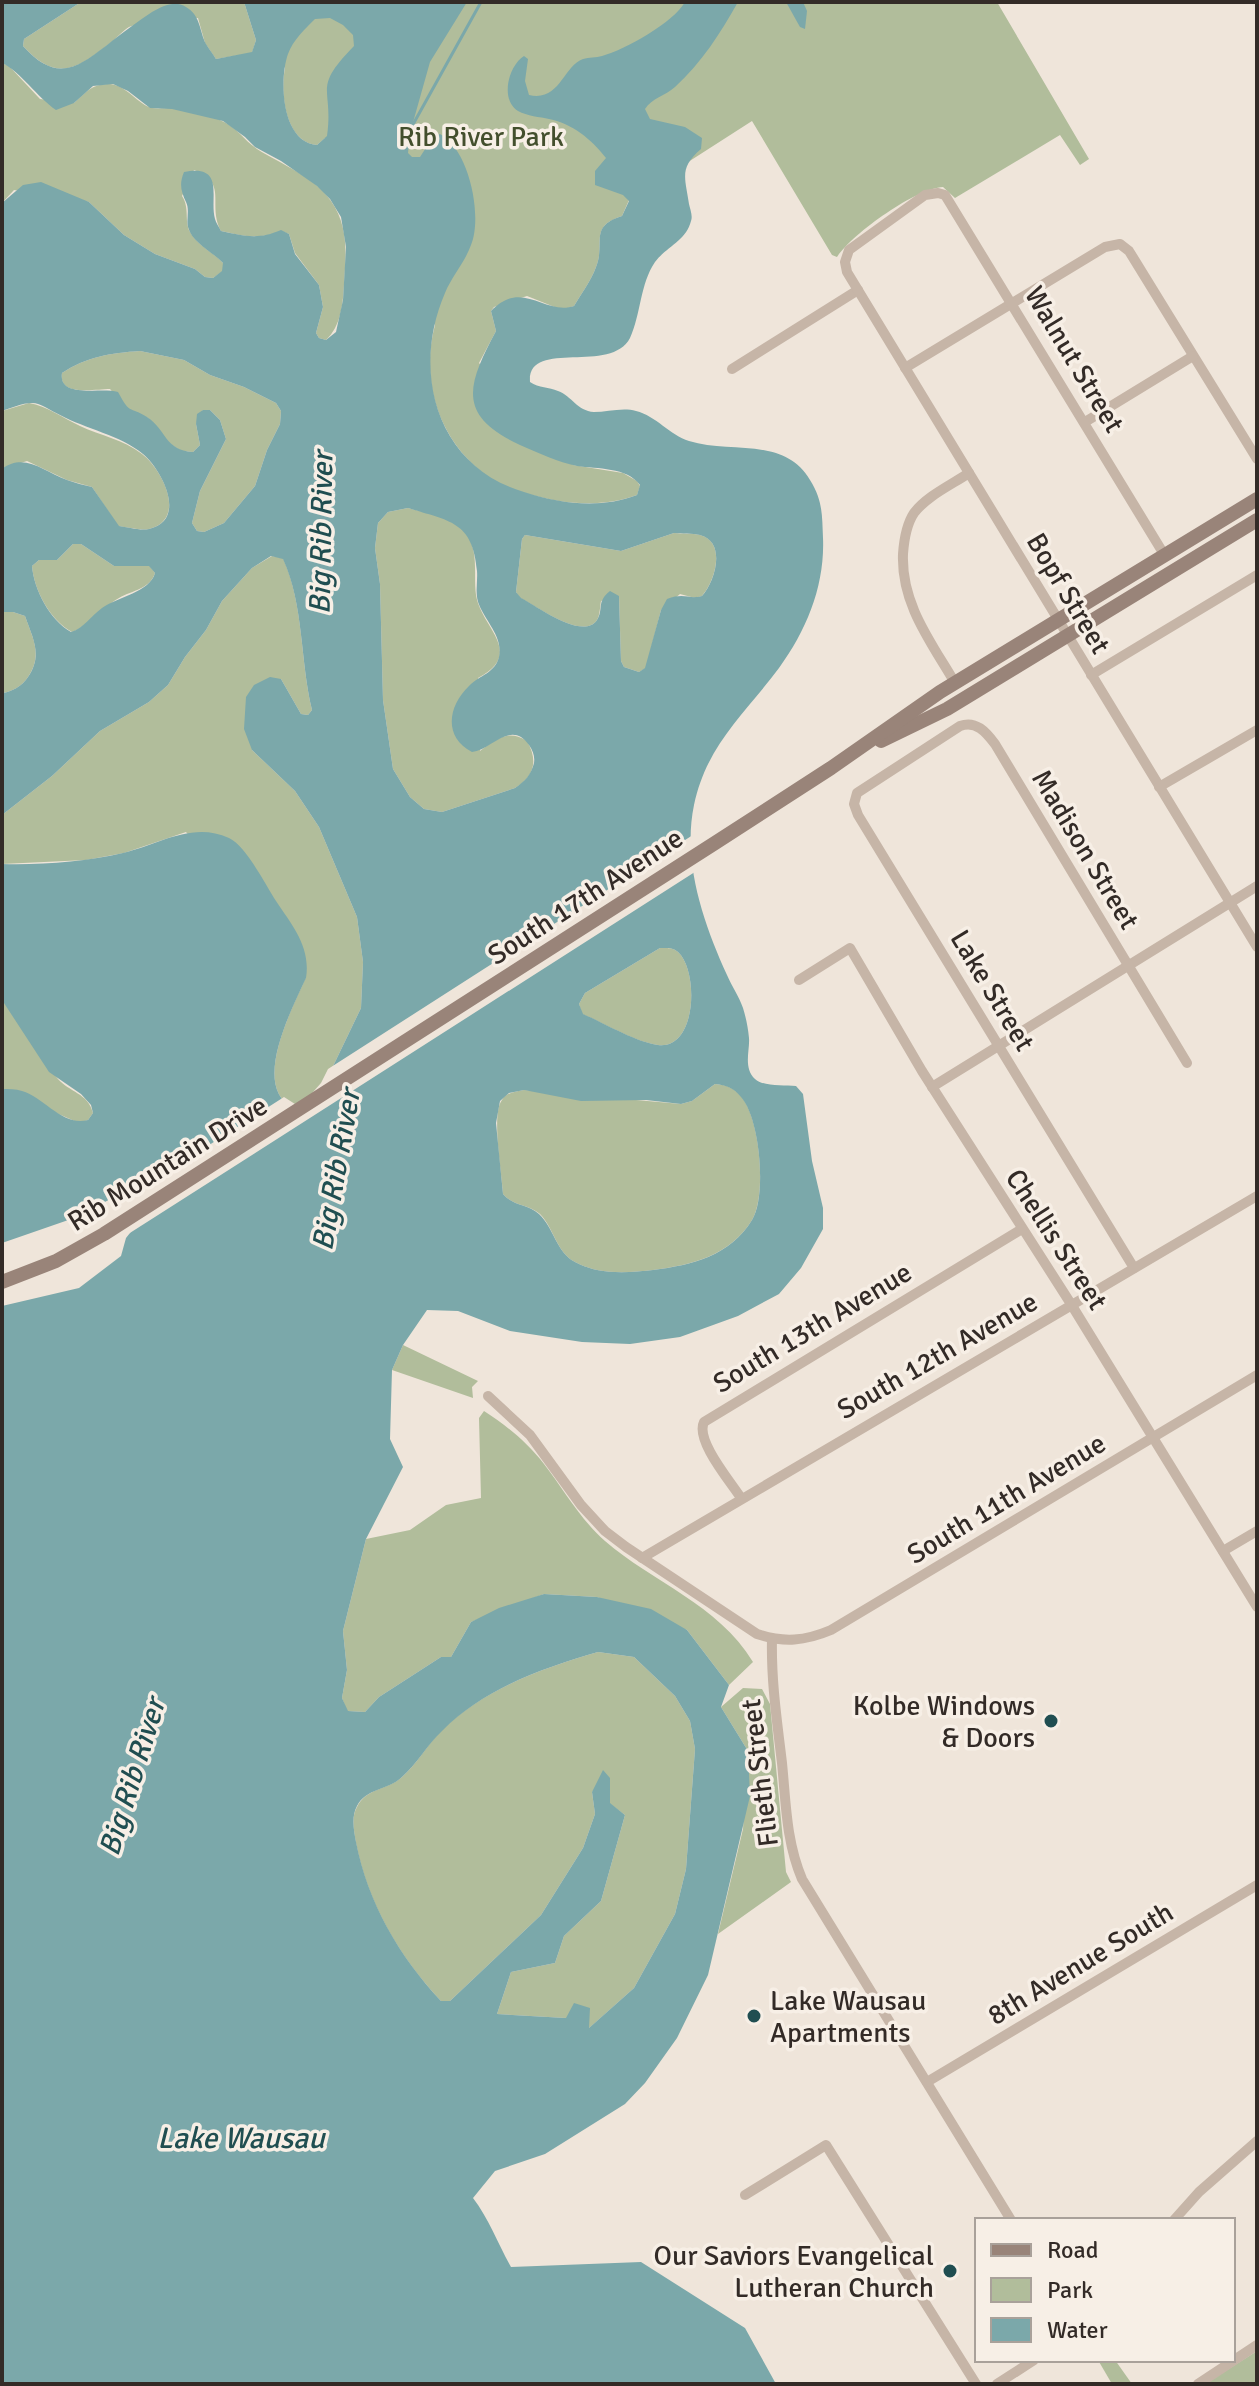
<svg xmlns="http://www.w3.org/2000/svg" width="1259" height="2386" viewBox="0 0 1259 2386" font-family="Signika,sans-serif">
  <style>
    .green { fill: #b1bd9b }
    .water { fill: #7ba8aa; fill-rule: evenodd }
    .pier { fill: #efe5da }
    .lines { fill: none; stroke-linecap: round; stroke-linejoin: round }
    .stream { stroke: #7ba8aa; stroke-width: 3 }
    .street { stroke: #c6b5a7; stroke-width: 10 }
    .secondary { stroke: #998479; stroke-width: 14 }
    .poi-dot { fill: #204e51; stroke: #f7efe6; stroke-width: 3 }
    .labels { text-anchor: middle; stroke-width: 7; stroke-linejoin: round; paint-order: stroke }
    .park-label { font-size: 28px; fill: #434f2d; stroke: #f7efe6 }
    .street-label { font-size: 28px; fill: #332b27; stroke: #f7efe6 }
    .poi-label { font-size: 28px; fill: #332b27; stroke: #f7efe6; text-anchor: end }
    .water-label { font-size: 30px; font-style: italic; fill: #204e51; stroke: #f7efe6 }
  </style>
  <rect width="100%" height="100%" fill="#efe5da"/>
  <g class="green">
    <path d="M81 2H244L256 40 252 53 216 59 205 43 198 18C181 20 142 21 129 27 124 30 118 36 114 40 80 67 58 85 23 46L24 39Z"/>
    <path d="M246 2H997L1089 159 1080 165 1060 135 955 198 943 187C916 188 852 234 837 257L832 255 752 121 629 200 622 216C588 227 606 243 596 267 591 281 581 294 574 306L562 310 527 296 494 307 491 311 496 331 479 363 573 465 623 473 637 481 640 486 637 495C610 505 581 505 553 500 530 495 502 488 484 474 438 438 420 380 435 325L325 138 317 145C285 142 280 93 285 68Z"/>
    <path d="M2 63 9 66 40 99 74 103C86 92 93 83 110 84 128 86 137 104 152 108 158 109 165 108 171 108 186 110 210 114 224 122 237 128 245 141 257 149 282 165 314 176 331 201 349 227 346 255 344 284 343 304 341 326 326 340L319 338 316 333 323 307 319 285 295 253 289 234 281 231C258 240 244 236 221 231 207 204 229 183 194 170L182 196C190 208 184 221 190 232 198 246 213 252 223 263V271L213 278 205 277 195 269 155 254 124 235 89 202 14 190 2 203Z"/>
    <path d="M140 351 184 360 210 375 244 387 276 403 281 411 280 424 267 450 255 486 224 523 204 532 197 531 192 523 200 491 226 439 220 420 210 410H203L196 424 200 445 193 452 181 451 169 443 148 418 127 409 110 389C95 389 58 397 62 373 86 357 111 353 140 351Z"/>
    <path d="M29 403C47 406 63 418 80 426 101 436 123 439 142 454 162 469 188 519 149 529 140 531 128 527 118 526L92 487 67 480 27 461 2 469V411Z"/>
    <path d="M408 508C425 513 453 516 464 530 480 550 473 573 476 595 481 628 526 652 478 678L480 751C496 739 508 729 527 741 538 760 535 776 515 788L442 812 424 809 410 797 393 769 383 700 380 584 375 548 378 523 388 512Z"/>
    <path d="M674 533C682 534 692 533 700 535 727 542 715 582 702 596L695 598 680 594 661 610 646 668 639 672 624 667 621 661 619 596 601 601C600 606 600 615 597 620 583 641 537 606 520 598L516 592 522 539 525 535 621 551Z"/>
    <path d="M73 544H81L114 566 149 565 155 573C150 589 133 590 119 598 103 607 87 627 72 632 50 620 34 590 32 566L39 560H57Z"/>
    <path d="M272 556 283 558C304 605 300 661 312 710L308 715 301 714 281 679 252 750 295 791 319 827 357 917 363 962 361 1008 324 1085 294 1108C250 1088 292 1009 306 977L186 832 124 853 86 860 2 864V815L52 776 100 731 149 702 168 685 185 657 206 630 222 601 252 568Z"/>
    <path d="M2 612H13L25 616C33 639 43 655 28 677 22 686 12 692 2 693Z"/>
    <path d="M660 948C666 948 673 947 678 952 699 971 697 1050 658 1045 635 1042 604 1023 582 1014L579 1004 585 993Z"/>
    <path d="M2 1000C23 1024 37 1054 58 1079 69 1092 88 1093 93 1113L88 1120 79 1123 2 1089Z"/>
    <path d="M715 1084C726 1085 733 1087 741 1096 760 1118 767 1195 752 1220 730 1256 691 1265 653 1270 627 1273 599 1275 575 1262 556 1252 554 1228 540 1214 528 1204 513 1206 503 1194 502 1173 491 1114 502 1100 507 1092 515 1092 524 1090L681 1104 692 1101Z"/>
    <path d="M403 1345 478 1381 472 1387 473 1398 392 1370Z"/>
    <path d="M484 1411C507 1426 527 1442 544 1464 564 1490 580 1519 605 1541 652 1582 718 1604 753 1662L729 1685 687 1630 597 1597 544 1594 471 1622 451 1657H441L379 1697 365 1712 347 1711 342 1698 347 1670 343 1631 366 1539 410 1530 446 1505 481 1498 479 1418Z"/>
    <path d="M598 1652 634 1657 675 1696 690 1721 695 1749 686 1869 675 1914 634 1988 588 2029 566 2018 497 2014 511 1972 555 1963 564 1936 601 1901 625 1815 609 1803 610 1778 592 1792 595 1814 583 1848 541 1915 450 2001H441C399 1956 368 1904 356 1843 354 1831 351 1817 357 1807 366 1788 388 1790 402 1777 417 1764 427 1745 441 1731 483 1689 543 1668 598 1652Z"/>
    <path d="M743 1688 762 1689 770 1704 786 1872 791 1882 718 1934 743 1829 748 1751 721 1707Z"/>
    <path d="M1257 2351V2384H1205Z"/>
    <path d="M1098 2360H1115L1132 2384H1112Z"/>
  </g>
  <g class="water">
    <path d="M2 2H81L24 39 23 46C57 84 78 68 112 41 125 31 138 21 152 12 163 6 175 0 186 7 201 16 199 30 206 44 209 49 213 54 216 59L252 52 256 40 244 2H467L430 62 410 133 408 153 412 157H420L433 137 440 134C469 149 483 216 471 245 465 262 452 276 445 293 411 371 436 466 524 492 561 504 601 509 637 495L640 485C627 467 597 469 577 466 558 462 538 453 520 445 455 415 468 384 496 331L491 311C522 278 545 316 574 306 581 294 591 281 596 267 606 242 588 227 622 216L629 201 623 195 595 185V171L606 158C591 139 573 124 549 119 540 117 527 116 518 111 500 100 508 66 524 56L528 59 525 81 529 95C560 102 563 66 583 59 589 57 596 58 602 56 625 50 674 22 685 2H738C720 34 702 62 675 87 665 96 652 98 645 109L650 119 685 127 702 138 701 149C679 168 685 177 689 204 690 209 693 216 691 221 686 241 666 247 655 262 640 284 641 314 630 338 611 375 527 338 530 382 539 388 549 387 558 391 572 396 577 411 594 412 607 412 623 407 636 411 656 416 670 435 689 441 730 454 784 436 810 480 823 501 822 515 823 538 825 585 807 630 779 668 744 715 707 744 694 805 682 863 704 924 727 975 732 987 739 996 743 1008 746 1018 748 1027 749 1038 750 1050 743 1068 755 1079 764 1087 784 1085 796 1086L803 1094 812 1161 823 1208V1229L801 1268 779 1294 738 1316 680 1337 630 1344 582 1342 510 1331 458 1311 427 1310 403 1345 392 1370 390 1439 403 1467 366 1539 343 1631 347 1670 342 1698 348 1711 365 1712 379 1697 441 1657H451L471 1622 499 1608 544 1594 597 1597 651 1609 687 1630 729 1685 721 1707 748 1751 750 1796 708 1975 677 2038 645 2083 625 2104 545 2154 495 2171 473 2198C489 2219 498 2244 511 2267L641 2262 745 2328 776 2384H2V1306L79 1288 121 1256 126 1238 137 1224 116 1196 77 1217 2 1243V1089C8 1089 16 1089 22 1091 45 1098 63 1127 88 1120L93 1113 91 1105 81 1094 49 1072 2 1000V864C41 865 85 862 123 853 158 845 192 821 229 838 246 846 265 884 276 901 292 925 311 947 306 978 292 1009 250 1088 294 1108L324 1085 361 1008 363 962 357 917 319 827 295 791 252 750 244 729 246 697 254 685 270 677 281 679 301 714 308 715 312 710C300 661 304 605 283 559L271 556 252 568 222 601 206 630 185 657 168 685 149 702 100 731 52 776 2 815V693C12 692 22 686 28 677 43 655 33 639 25 616L13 612H2V469C25 452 44 472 67 480 75 483 84 485 92 487L119 526C128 527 140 531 149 529 188 520 162 470 143 454 120 435 86 429 60 415 51 411 41 403 32 403 22 403 11 408 2 411V203L23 185 41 182 89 202 124 235 155 254 195 269 205 277 213 278 222 271 223 263C213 252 192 243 188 227 186 219 190 210 186 202 181 191 179 184 184 172 226 164 209 198 215 219 216 223 219 227 221 231 244 236 258 240 281 230L289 234 295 254 319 285 323 307 316 333 319 338 326 340 336 332 343 300 346 247 341 217 330 199 317 186 281 161 255 147 245 137 223 121 172 109 150 108 128 91 113 84 93 86 74 103 56 110C37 97 21 72 2 63ZM330 18 343 25 353 35 354 46C311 90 334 86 327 136L317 145C281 142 279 79 288 54 293 40 305 29 315 19ZM140 351 184 360 210 375 244 387 276 403 281 411 280 424 267 450 255 486 224 523 204 532 197 531 192 523 200 491 226 439 220 420 210 410H203L197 414 196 424 200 445 193 452C164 450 167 430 147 417 128 405 131 416 118 392 102 387 58 399 62 373 86 357 111 353 140 351ZM408 508C449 521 473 521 477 571 478 583 474 595 480 607 488 624 503 638 499 657 495 673 480 675 469 686 448 706 443 737 472 752 491 750 511 719 529 745 533 751 535 756 534 763 531 775 525 781 515 788L442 812 424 809 410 797 393 769 383 700 380 584 375 548 378 523 388 512ZM674 533C682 534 692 533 700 535 727 542 715 582 702 596 689 600 685 592 667 599L661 610 645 668 639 672 624 667 621 661 619 596 610 591C596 602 604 609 597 620 583 641 537 606 521 598L516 592 522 539 525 535 621 551ZM73 544H81L114 566H149L155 573C150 592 118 597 102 608 91 616 84 628 71 632 50 620 34 590 32 566L39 560H57ZM660 948C666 948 673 947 678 952 699 971 697 1050 658 1045 636 1042 604 1023 583 1014L579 1004 585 993ZM715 1084C726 1085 734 1088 741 1097 760 1118 767 1196 752 1220 730 1256 692 1265 653 1270 627 1273 599 1275 575 1262 556 1252 554 1228 539 1214 528 1204 513 1206 503 1194L496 1123 500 1101 509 1093 524 1090 581 1101 646 1100 681 1104 692 1101ZM598 1652 634 1657 675 1696 690 1721 695 1749 686 1869 675 1914 634 1988 589 2028 590 2008 574 2003 566 2018 497 2014 511 1972 555 1963 564 1936 601 1901 625 1815 610 1803V1778L603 1770 592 1792 595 1814 583 1848 541 1915 450 2001H441C399 1956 368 1903 356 1842 354 1831 351 1817 357 1806 366 1788 389 1790 402 1777 417 1764 427 1745 442 1731 483 1689 543 1668 598 1652Z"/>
    <path d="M786 2H803L807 11 805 29 800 27Z"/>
  </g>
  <path class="pier" d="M696 833 698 870 122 1238 132 1224 117 1204 284 1097 295 1104 306 1100 321 1083 328 1069Z"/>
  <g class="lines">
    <path class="stream" d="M411 128 481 2"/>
    <g class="street">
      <path d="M905 368 1105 247 1120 244 1129 251 1257 459"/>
      <path d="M732 369 858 290"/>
      <path d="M1085 422 1193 356"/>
      <path d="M1165 556 945 195 938 193 925 195 849 250 845 262 847 272 1257 947"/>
      <path d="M1091 675 1257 575"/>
      <path d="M955 683C931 642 901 604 903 554 904 540 906 525 914 513 927 496 951 485 969 473"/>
      <path d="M1159 787 1257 730"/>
      <path d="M799 980 850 948 922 1071 1071 1304 1257 1607"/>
      <path d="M932 1087 1257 886"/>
      <path d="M1134 1268 858 815 854 804 857 793 960 726C976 720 986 732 995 744L1187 1063"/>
      <path d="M488 1396 530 1435 581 1505 605 1531 626 1547 757 1634C784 1643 805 1641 831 1630L1257 1375"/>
      <path d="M741 1498C730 1481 695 1440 704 1422L1022 1229"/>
      <path d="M1223 1551 1257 1531"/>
      <path d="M642 1558 1257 1196"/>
      <path d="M772 1639C771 1680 777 1721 782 1763 786 1803 786 1841 802 1879L1011 2220"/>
      <path d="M927 2082 1257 1885"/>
      <path d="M745 2195 826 2145 976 2384"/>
      <path d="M1174 2220 1199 2192 1257 2141"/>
      <path d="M997 2384 1034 2360"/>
      <path d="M1198 2384 1257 2345"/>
    </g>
    <g class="secondary">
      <path d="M881 741 947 709 1257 520"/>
      <path d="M2 1282 56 1261 104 1234 715 843 831 768 940 692 1257 499"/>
    </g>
  </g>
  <g class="poi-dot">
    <circle cx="1051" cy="1721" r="8"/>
    <circle cx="754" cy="2016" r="8"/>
    <circle cx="950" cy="2271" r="8"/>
  </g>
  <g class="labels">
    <g class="park-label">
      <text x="481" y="146">Rib River Park</text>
    </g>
    <g class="street-label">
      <text transform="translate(1075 359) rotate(59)" y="10">Walnut Street</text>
      <text transform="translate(1069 593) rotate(59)" y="10">Bopf Street</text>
      <text transform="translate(1086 849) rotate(59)" y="10">Madison Street</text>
      <text transform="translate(585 896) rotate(-33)" y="10">South 17th Avenue</text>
      <text transform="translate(993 990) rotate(59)" y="10">Lake Street</text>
      <text transform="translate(167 1163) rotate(-32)" y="10">Rib Mountain Drive</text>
      <text transform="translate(1057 1239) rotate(57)" y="10">Chellis Street</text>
      <text transform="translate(812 1327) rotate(-31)" y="10">South 13th Avenue</text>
      <text transform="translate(937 1355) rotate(-30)" y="10">South 12th Avenue</text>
      <text transform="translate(1006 1498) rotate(-31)" y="10">South 11th Avenue</text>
      <text transform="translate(759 1773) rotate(-97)" y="10">Flieth Street</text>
      <text transform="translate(1080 1963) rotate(-31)" y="10">8th Avenue South</text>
    </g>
    <g class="poi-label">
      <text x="1035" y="1715">Kolbe Windows<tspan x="1035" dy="32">&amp; Doors</tspan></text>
      <text x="770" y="2010" text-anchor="start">Lake Wausau<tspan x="770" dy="32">Apartments</tspan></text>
      <text x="934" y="2265">Our Saviors Evangelical<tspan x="934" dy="32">Lutheran Church</tspan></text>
    </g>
    <g class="water-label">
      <text transform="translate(321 533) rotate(-89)" y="10">Big Rib River</text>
      <text transform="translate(336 1170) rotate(-80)" y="10">Big Rib River</text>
      <text transform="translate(132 1777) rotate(-73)" y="10">Big Rib River</text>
      <text x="241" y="2148">Lake Wausau</text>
    </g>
  </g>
  <rect width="1259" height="2386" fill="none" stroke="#332b27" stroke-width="8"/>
  <rect x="975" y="2218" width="260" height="144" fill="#f7efe6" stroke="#a9a19a" stroke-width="2"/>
  <rect x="991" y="2244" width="40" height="12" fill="#998479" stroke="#a9a19a" stroke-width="2"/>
  <text x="1047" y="2258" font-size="24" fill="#332b27">Road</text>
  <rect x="991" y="2278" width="40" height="24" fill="#b1bd9b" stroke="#a9a19a" stroke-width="2"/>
  <text x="1047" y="2298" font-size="24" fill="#332b27">Park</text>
  <rect x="991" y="2318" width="40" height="24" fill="#7ba8aa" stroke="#a9a19a" stroke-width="2"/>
  <text x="1047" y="2338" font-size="24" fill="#332b27">Water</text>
</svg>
